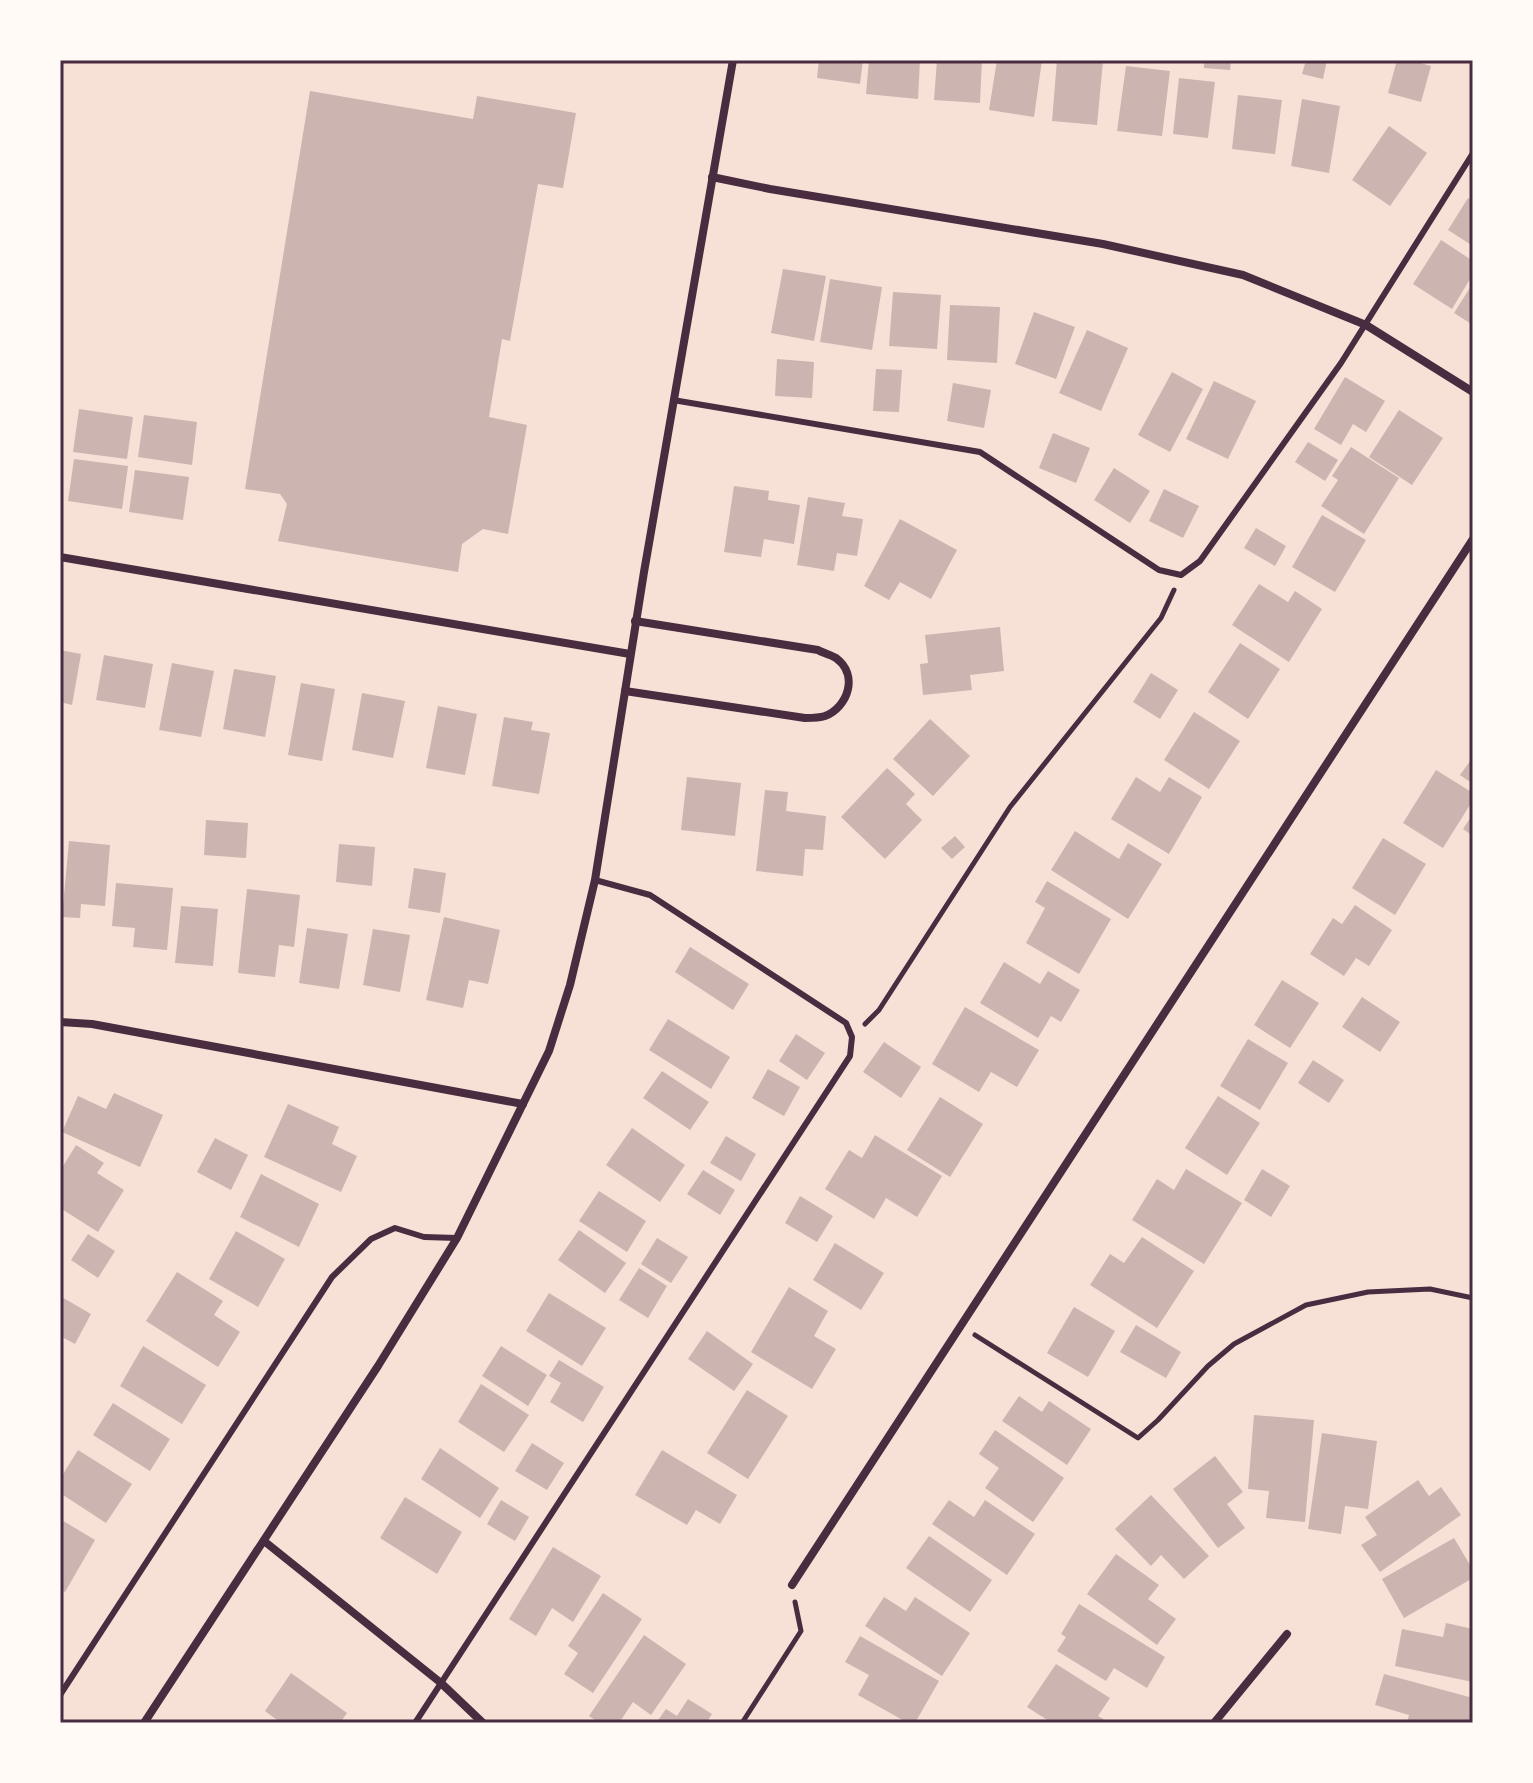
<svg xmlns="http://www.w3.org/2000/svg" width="1533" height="1783" viewBox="0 0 1533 1783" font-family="'Titillium Web',sans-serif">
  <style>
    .building { fill: #ccb4b1 }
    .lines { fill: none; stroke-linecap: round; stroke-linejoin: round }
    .path { stroke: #4a2c40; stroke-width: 5 }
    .service { stroke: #4a2c40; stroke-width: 6 }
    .minor { stroke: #4a2c40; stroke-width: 8 }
    .neatline { fill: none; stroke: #4a2c40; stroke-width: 3 }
  </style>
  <rect width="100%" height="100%" fill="#f7e1d7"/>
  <g class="building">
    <path d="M819 60H863L860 84 817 78Z"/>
    <path d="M869 60H920L918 99 866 94Z"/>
    <path d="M937 60H982L980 103 934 100Z"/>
    <path d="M997 60H1042L1034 117 989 110Z"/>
    <path d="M1057 60 1103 61 1097 125 1052 121Z"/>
    <path d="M1204 60H1231L1230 70 1204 68Z"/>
    <path d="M1306 60H1327L1323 79 1302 74Z"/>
    <path d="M1397 60H1410L1431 66 1421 102 1388 93Z"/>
    <path d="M1126 66 1170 71 1162 136 1117 131Z"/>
    <path d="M1179 78 1215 82 1208 138 1173 134Z"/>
    <path d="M310 91 473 119 477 96 576 113 563 188 538 184 510 341 502 339 489 417 527 425 508 534 483 529 462 544 458 572 278 541 287 504 280 494 245 489Z"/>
    <path d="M1238 95 1282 100 1275 154 1232 149Z"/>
    <path d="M1302 99 1340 106 1329 173 1291 166Z"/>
    <path d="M1389 126 1427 153 1390 206 1352 180Z"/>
    <path d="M1468 198 1473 201V246L1448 230Z"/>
    <path d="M1441 240 1473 261V274L1452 309 1413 284Z"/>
    <path d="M783 269 826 276 814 341 771 333Z"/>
    <path d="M830 279 882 287 872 350 820 342Z"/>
    <path d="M1473 283V325L1454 313Z"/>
    <path d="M893 292 941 295 937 349 889 346Z"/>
    <path d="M950 305 1000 307 997 363 947 360Z"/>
    <path d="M1034 312 1075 327 1056 379 1015 364Z"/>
    <path d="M1087 330 1128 348 1101 411 1059 393Z"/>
    <path d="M777 359 814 362 812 398 775 396Z"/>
    <path d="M876 369 902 370 899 412 873 411Z"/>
    <path d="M1172 372 1203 389 1170 452 1138 435Z"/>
    <path d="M1345 377 1385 401 1366 432 1353 424 1341 445 1314 429Z"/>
    <path d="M1214 381 1256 401 1228 459 1186 439Z"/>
    <path d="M953 383 991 390 984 428 947 421Z"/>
    <path d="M79 409 133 417 127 459 73 452Z"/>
    <path d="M1399 410 1443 438 1412 485 1369 457Z"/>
    <path d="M144 415 197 422 192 465 138 457Z"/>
    <path d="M1053 433 1090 448 1076 483 1039 468Z"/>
    <path d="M1308 442 1338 460 1325 481 1295 462Z"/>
    <path d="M1351 447 1399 478 1364 534 1321 506 1338 480 1332 476Z"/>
    <path d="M74 459 128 466 122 509 68 501Z"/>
    <path d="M1114 468 1150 491 1130 523 1094 500Z"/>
    <path d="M135 470 189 477 183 520 129 512Z"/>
    <path d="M734 486 769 491 768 500 800 505 794 544 764 539 761 557 724 552Z"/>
    <path d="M1164 489 1199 506 1183 538 1149 521Z"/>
    <path d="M808 497 845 503 842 516 863 519 857 556 837 553 834 571 797 565Z"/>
    <path d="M1322 515 1366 540 1335 592 1292 567Z"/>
    <path d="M900 519 957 550 931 599 900 582 889 600 864 586Z"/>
    <path d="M1256 528 1286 546 1275 566 1244 548Z"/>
    <path d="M1259 584 1288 602 1295 591 1322 609 1289 662 1232 625Z"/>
    <path d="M1000 627 1004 671 970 675 972 690 923 695 920 664 928 663 925 635Z"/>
    <path d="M1240 643 1280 669 1248 719 1208 692Z"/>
    <path d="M60 650 81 654 72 705 60 702Z"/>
    <path d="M104 655 153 664 145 708 96 700Z"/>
    <path d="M172 663 214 671 201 737 159 730Z"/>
    <path d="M234 669 276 676 265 737 223 729Z"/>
    <path d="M1151 673 1178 690 1160 719 1133 702Z"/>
    <path d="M301 683 335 689 322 761 288 755Z"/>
    <path d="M362 693 405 701 393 758 352 750Z"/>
    <path d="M438 706 477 714 465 775 426 768Z"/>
    <path d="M1194 712 1240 741 1209 789 1164 760Z"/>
    <path d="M504 717 533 722 531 730 550 733 539 794 492 786Z"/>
    <path d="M930 719 970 756 933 796 893 759Z"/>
    <path d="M1473 757V784L1460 775Z"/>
    <path d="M887 768 915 794 906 804 922 820 885 859 841 817Z"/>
    <path d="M1436 770 1473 793V800L1443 848 1403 823Z"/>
    <path d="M687 777 741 783 735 836 681 830Z"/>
    <path d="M1136 777 1160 792 1169 777 1202 797 1169 854 1111 819Z"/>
    <path d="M765 790 788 792 786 811 826 816 823 850 805 849 803 876 756 871Z"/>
    <path d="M1473 814V836L1463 829Z"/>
    <path d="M206 820 248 823 246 858 204 855Z"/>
    <path d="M1075 831 1119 859 1128 843 1162 864 1128 919 1051 870Z"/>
    <path d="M955 836 965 847 952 859 941 848Z"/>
    <path d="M1383 838 1426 864 1395 915 1352 888Z"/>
    <path d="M69 841 110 845 105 906 81 904 80 918 62 917Z"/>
    <path d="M339 844 375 847 372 886 336 882Z"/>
    <path d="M414 868 446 873 440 913 408 908Z"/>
    <path d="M1047 881 1111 919 1079 974 1026 943 1045 908 1035 902Z"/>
    <path d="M116 883 173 888 167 950 133 947 135 928 112 926Z"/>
    <path d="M247 889 300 895 294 947 279 945 275 977 238 973Z"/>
    <path d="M1355 905 1392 930 1369 966 1356 958 1344 976 1310 954 1333 918 1342 924Z"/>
    <path d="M181 906 218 909 213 966 175 963Z"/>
    <path d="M444 917 500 930 488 984 469 980 463 1008 426 1000Z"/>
    <path d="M307 928 348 934 339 989 299 983Z"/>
    <path d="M373 929 410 935 400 992 363 985Z"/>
    <path d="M690 947 749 984 733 1010 675 972Z"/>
    <path d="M1004 962 1040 984 1048 971 1080 990 1061 1022 1051 1016 1038 1038 980 1003Z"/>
    <path d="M1282 980 1319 1003 1290 1048 1254 1025Z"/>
    <path d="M1362 997 1400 1022 1380 1052 1342 1027Z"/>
    <path d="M965 1007 1039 1050 1017 1087 991 1072 979 1092 932 1064Z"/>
    <path d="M668 1019 730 1057 711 1089 649 1050Z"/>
    <path d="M796 1034 825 1053 807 1080 779 1061Z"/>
    <path d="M1248 1039 1288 1063 1260 1110 1220 1086Z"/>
    <path d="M884 1042 921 1067 901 1098 863 1072Z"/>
    <path d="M1313 1060 1344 1080 1329 1103 1298 1083Z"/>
    <path d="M768 1069 800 1087 784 1116 752 1098Z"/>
    <path d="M662 1071 709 1102 690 1130 643 1098Z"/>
    <path d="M114 1093 163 1115 140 1167 62 1132 78 1096 106 1109Z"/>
    <path d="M1218 1096 1260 1123 1227 1175 1185 1148Z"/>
    <path d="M940 1097 983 1124 950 1177 907 1150Z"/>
    <path d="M288 1104 339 1127 332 1144 357 1156 341 1192 264 1157Z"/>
    <path d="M632 1128 685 1165 660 1202 606 1165Z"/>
    <path d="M875 1135 942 1176 917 1217 886 1198 874 1219 825 1189 849 1150 862 1158Z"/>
    <path d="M726 1136 756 1154 741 1181 710 1163Z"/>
    <path d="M215 1138 248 1155 231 1190 197 1172Z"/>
    <path d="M76 1145 104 1163 97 1173 124 1190 98 1232 60 1208V1171Z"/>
    <path d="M1186 1169 1242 1203 1204 1264 1132 1220 1157 1179 1174 1190Z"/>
    <path d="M1262 1169 1290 1186 1271 1217 1244 1200Z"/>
    <path d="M703 1170 735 1190 720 1215 687 1194Z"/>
    <path d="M261 1174 319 1204 299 1247 240 1217Z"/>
    <path d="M599 1191 646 1221 627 1252 579 1221Z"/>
    <path d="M800 1196 833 1216 817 1242 785 1223Z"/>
    <path d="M579 1230 626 1263 605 1293 558 1260Z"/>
    <path d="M236 1231 285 1259 258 1307 209 1279Z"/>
    <path d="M88 1234 115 1251 98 1278 71 1260Z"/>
    <path d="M1142 1237 1194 1271 1157 1328 1090 1285 1110 1254 1124 1263Z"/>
    <path d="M657 1238 688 1257 671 1283 641 1264Z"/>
    <path d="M835 1243 884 1273 861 1310 813 1280Z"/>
    <path d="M639 1268 667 1286 648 1318 619 1300Z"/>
    <path d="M177 1272 223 1301 214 1315 240 1332 218 1367 146 1321Z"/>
    <path d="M789 1287 828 1311 814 1336 836 1349 812 1389 751 1352Z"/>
    <path d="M549 1293 606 1328 582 1366 526 1331Z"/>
    <path d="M60 1296 91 1314 75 1344 60 1336Z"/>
    <path d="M1074 1307 1115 1331 1088 1377 1047 1353Z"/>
    <path d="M1136 1325 1181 1352 1166 1378 1120 1352Z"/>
    <path d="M707 1331 753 1364 734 1391 688 1359Z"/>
    <path d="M143 1346 206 1385 182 1424 120 1386Z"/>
    <path d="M501 1346 547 1375 528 1406 482 1376Z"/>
    <path d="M559 1360 604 1387 583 1422 550 1402 561 1383 549 1376Z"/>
    <path d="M481 1384 529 1415 504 1452 458 1422Z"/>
    <path d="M747 1390 788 1416 748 1479 707 1453Z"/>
    <path d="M1019 1396 1042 1412 1049 1401 1091 1429 1067 1465 1002 1421Z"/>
    <path d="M113 1403 170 1439 150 1471 93 1435Z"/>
    <path d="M1254 1415 1314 1420 1305 1522 1266 1518 1269 1491 1248 1489Z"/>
    <path d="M995 1430 1064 1478 1033 1522 985 1488 999 1468 979 1454Z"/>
    <path d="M1322 1433 1377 1441 1368 1509 1345 1506 1341 1534 1308 1529Z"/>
    <path d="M532 1443 564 1463 547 1490 515 1471Z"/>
    <path d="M440 1448 499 1488 480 1518 421 1479Z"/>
    <path d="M78 1450 132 1484 106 1523 60 1493V1479Z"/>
    <path d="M662 1450 737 1495 720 1524 696 1510 687 1525 635 1495Z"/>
    <path d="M1215 1456 1243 1492 1227 1504 1245 1528 1218 1548 1173 1489Z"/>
    <path d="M1418 1480 1429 1496 1441 1487 1461 1515 1380 1572 1361 1545 1377 1535 1365 1517Z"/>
    <path d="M1151 1495 1209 1556 1184 1579 1161 1555 1151 1566 1115 1529Z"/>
    <path d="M405 1497 462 1532 437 1574 380 1538Z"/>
    <path d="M501 1500 529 1517 515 1541 487 1524Z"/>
    <path d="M949 1500 974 1517 985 1500 1035 1534 1007 1575 932 1524Z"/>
    <path d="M60 1519 95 1540 65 1592 60 1589Z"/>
    <path d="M929 1536 992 1580 970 1612 906 1568Z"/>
    <path d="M1454 1538 1473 1570V1578L1404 1618 1382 1579Z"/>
    <path d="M553 1547 601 1576 573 1622 552 1608 536 1636 509 1619Z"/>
    <path d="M1116 1554 1159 1585 1148 1599 1176 1619 1157 1645 1087 1594Z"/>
    <path d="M603 1593 642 1619 593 1693 564 1674 578 1653 568 1646Z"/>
    <path d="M884 1597 906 1611 915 1597 970 1633 942 1676 865 1626Z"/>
    <path d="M1079 1604 1165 1657 1147 1688 1114 1668 1106 1681 1057 1651 1066 1637 1061 1634Z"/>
    <path d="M1446 1623 1473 1629V1682L1395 1666 1402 1629 1443 1637Z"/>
    <path d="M644 1635 686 1664 651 1715 633 1702 619 1723H600L589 1716Z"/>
    <path d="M860 1636 939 1681 915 1723H908L858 1695 869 1675 845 1662Z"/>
    <path d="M1056 1664 1110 1698 1098 1716 1110 1723H1052L1027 1707Z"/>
    <path d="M291 1673 347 1713 340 1723H281L265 1711Z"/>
    <path d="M1384 1674 1473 1698V1723H1407L1409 1715 1375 1705Z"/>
    <path d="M688 1699 712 1714 706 1723H656L666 1709 677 1716Z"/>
  </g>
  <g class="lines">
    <g class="path">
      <path d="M865 1024 879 1010 1010 807 1161 618 1174 590"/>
      <path d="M975 1335 1138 1438 1158 1420 1208 1366 1234 1344 1306 1305 1368 1292 1430 1289 1473 1298"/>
      <path d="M742 1723 801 1631 795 1602"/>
    </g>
    <g class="service">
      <path d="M673 400 980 452 1159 570 1181 575 1200 561 1341 363 1473 153"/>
      <path d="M60 1695 332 1277 371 1239 395 1228 424 1237 457 1238"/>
      <path d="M415 1723 850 1056 852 1037 846 1023 650 895 595 880"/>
    </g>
    <g class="minor">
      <path d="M712 177 770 189 1103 244 1243 275 1366 325 1473 392"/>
      <path d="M60 557 630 654"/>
      <path d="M625 691 805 718C811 718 819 718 825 716 848 707 859 675 836 658 831 655 823 653 818 650L635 621"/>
      <path d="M60 1022 92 1024 523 1104"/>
      <path d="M264 1541 441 1683 483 1723"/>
      <path d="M792 1585 1473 539"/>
      <path d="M144 1723 378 1366 457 1238 549 1051 570 985 595 880 644 572 733 60"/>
      <path d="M1214 1723 1287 1634"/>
    </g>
  </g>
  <rect width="1533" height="1783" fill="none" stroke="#fffaf5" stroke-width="124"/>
  <rect x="62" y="62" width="1409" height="1659" class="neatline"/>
</svg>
